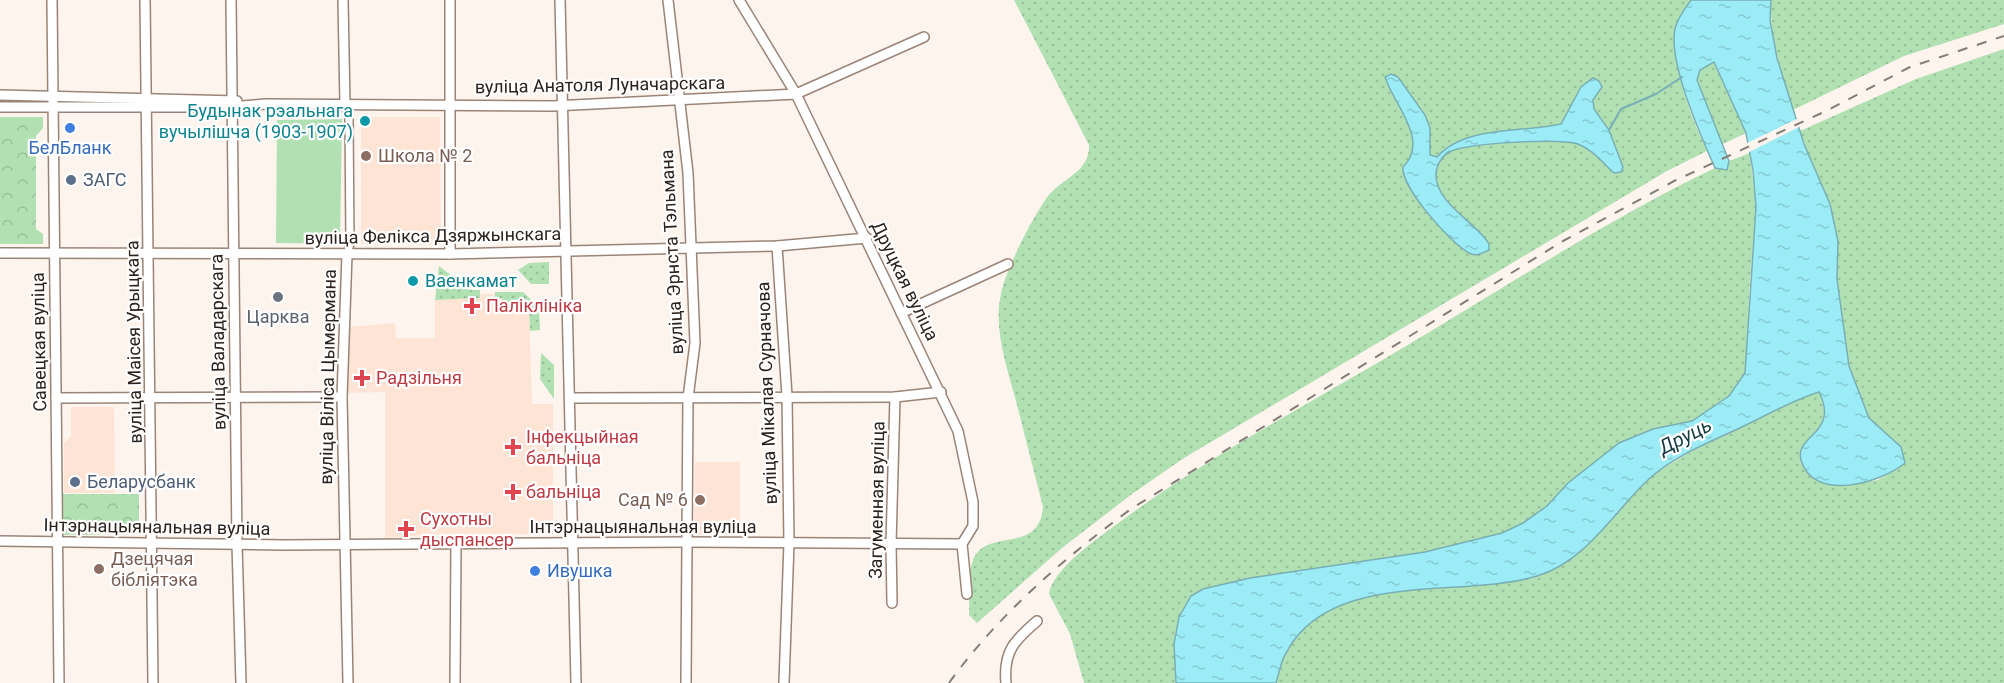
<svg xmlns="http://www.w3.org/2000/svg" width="2004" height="683" viewBox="0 0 2004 683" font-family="Roboto,sans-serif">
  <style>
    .built { fill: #fde4d5 }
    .grass { fill: url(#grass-dots) }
    .park { fill: url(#park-crowns) }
    .garden { fill: #b1e1b3 }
    .water { fill: url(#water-ripples); stroke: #79afb5; stroke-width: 1.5 }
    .pier { fill: #fef4ee }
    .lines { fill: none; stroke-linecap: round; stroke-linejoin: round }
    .stream { stroke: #79afb5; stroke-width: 2 }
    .pedestrian-casing { stroke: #9a8477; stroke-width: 10 }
    .minor-casing { stroke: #9a8477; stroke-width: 12 }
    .pedestrian { stroke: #fff; stroke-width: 7 }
    .minor { stroke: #fff; stroke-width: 9 }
    .rail { stroke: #857c76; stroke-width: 2; stroke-dasharray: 10 10; stroke-linecap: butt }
    .culture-dot { fill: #0f9aa8; stroke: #fff; stroke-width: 2 }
    .shop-dot { fill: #3f7fe0; stroke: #fff; stroke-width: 2 }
    .education-dot { fill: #8d6e63; stroke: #fff; stroke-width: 2 }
    .service-dot { fill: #5c6f8a; stroke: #fff; stroke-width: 2 }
    .worship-dot { fill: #6b7280; stroke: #fff; stroke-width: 2 }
    .health-dot { fill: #e0444e; stroke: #fff; stroke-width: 2 }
    .labels { text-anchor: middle; stroke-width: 4.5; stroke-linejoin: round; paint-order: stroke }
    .street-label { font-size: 18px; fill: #2b221d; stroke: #fff }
    .culture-label { font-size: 18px; fill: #0d838f; stroke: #fff; text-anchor: end }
    .shop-label { font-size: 18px; fill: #366cbe; stroke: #fff }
    .education-label { font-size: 18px; fill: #785e54; stroke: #fff; text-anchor: start }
    .service-label { font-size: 18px; fill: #4e5e75; stroke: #fff; text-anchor: start }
    .health-label { font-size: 18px; fill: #be3a42; stroke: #fff; text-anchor: start }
    .worship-label { font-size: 18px; fill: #5b616d; stroke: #fff }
    .water-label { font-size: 20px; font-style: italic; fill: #143b40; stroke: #fff }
  </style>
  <defs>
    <pattern id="grass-dots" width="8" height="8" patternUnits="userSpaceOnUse" patternTransform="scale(1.5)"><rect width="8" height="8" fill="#b1e1b3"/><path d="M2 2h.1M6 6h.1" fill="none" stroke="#98c19a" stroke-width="1.8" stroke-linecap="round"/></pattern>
    <pattern id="park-crowns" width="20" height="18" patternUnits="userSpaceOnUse" patternTransform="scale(1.5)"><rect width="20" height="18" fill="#b1e1b3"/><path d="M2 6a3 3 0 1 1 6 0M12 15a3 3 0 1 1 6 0" fill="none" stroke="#98c19a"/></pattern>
    <pattern id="water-ripples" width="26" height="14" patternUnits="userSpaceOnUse" patternTransform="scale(1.5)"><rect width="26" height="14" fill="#9becf6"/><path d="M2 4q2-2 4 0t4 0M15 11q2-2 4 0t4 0" fill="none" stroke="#86cad2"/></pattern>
  </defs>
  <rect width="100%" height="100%" fill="#fef4ee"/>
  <g class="built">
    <path d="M361 117H440L441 245 361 244Z"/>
    <path d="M481 294H495V298H502L503 303H525L529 310 532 404H553V534L427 535 385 538V392L347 393V331L351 327 395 323 396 338H435V300L480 298Z"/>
    <path d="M71 407H114L115 493H64V443L71 436Z"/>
    <path d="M695 462H740V535H694Z"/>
  </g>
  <g class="grass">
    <path d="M1014 0H1691C1660 44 1687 107 1707 151L1667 171 1184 458 1132 494 1062 548 977 623 969 615C970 599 967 579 972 563 983 525 1039 557 1043 507 1034 472 1025 436 1016 401 1007 367 993 329 1001 294 1005 270 1034 215 1048 196 1062 178 1090 172 1089 145Z"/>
    <path d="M1771 0H2004V24L1904 56 1793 110C1782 74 1769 38 1771 0Z"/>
    <path d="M2004 49V683H1276C1279 673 1281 661 1286 653 1330 569 1461 599 1537 576 1584 562 1614 503 1653 475 1700 443 1755 421 1807 396L1819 392C1830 419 1823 426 1803 445L1842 486 1878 480 1905 464 1901 447 1869 418 1849 366 1837 279 1838 241 1800 131 1916 79Z"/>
    <path d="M1714 62 1746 133 1721 145 1697 80 1700 70Z"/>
    <path d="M1750 153 1756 207 1749 294 1748 348 1745 373 1729 396 1692 421 1653 429 1619 443 1568 483 1547 506 1523 523 1502 533 1425 552 1250 578 1202 589 1175 633V683H1084L1070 634 1049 594C1052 569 1101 536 1121 521 1212 454 1314 401 1411 343 1511 284 1610 218 1715 168L1727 170 1729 161Z"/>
    <path d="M549 262V284H531L518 270 529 263Z"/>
    <path d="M439 266 470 290H480V298L435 300Z"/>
    <path d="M495 292H523L539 307 540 330 530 331 529 310H525V303H502V298H495Z"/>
    <path d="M541 353 554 365V399L540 379Z"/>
  </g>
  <g class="park">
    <path d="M0 117H43V128L36 136V229L43 234V244H0Z"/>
    <path d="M62 494H139V534L62 535Z"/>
  </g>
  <path class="garden" d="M342 119 340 244 276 243 277 120Z"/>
  <g class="water">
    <path d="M1691 0H1771L1770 20 1777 58 1804 144 1830 204 1838 241 1837 279 1849 366 1869 418 1901 447 1905 463C1881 483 1813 503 1801 460 1794 435 1840 434 1819 392 1793 400 1769 414 1744 426 1713 441 1675 455 1649 479 1614 511 1586 562 1537 576 1461 599 1330 569 1286 653 1281 661 1279 673 1276 683H1176L1174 644 1179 617 1191 596 1203 589 1250 578 1425 552 1502 533 1523 523 1547 506 1568 483 1619 443 1653 429 1692 421 1729 396 1745 373 1756 207 1753 170 1746 133 1714 62 1700 70 1697 80 1729 161 1727 170 1715 168C1701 136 1668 63 1675 29 1677 19 1685 8 1691 0Z"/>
    <path d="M1391 74 1398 77 1425 115 1430 128V155L1437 157C1465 125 1522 133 1561 124L1581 87 1593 78 1599 81 1602 87 1593 100 1594 109 1609 130 1623 167 1621 172 1614 173C1602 162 1593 150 1578 144 1559 138 1466 143 1449 152 1441 157 1436 166 1436 175 1436 204 1477 223 1489 244V250C1483 253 1478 256 1471 254 1453 246 1401 188 1403 167 1429 142 1397 108 1387 82L1385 77Z"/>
  </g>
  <path class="pier" d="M1799 118 1801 126 1747 153 1745 144Z"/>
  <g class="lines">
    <path class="stream" d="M1609 130 1621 109 1656 94 1682 77"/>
    <g class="pedestrian-casing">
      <path id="pedestrian" d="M345 105 349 117 350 244 347 254"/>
    </g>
    <g class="minor-casing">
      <g id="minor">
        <path d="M52 0 59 683"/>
        <path d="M145 0 153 683"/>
        <path d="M231 0 237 544 241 683"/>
        <path d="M343 0 345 105"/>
        <path d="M560 0 576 683"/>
        <path d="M668 0 688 173 695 343 688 398 686 683"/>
        <path d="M739 0 796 94 958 431 973 502V526L962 544 967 594"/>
        <path d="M0 95 237 101"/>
        <path d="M0 107H232L265 104 553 106 796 94 924 37"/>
        <path d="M777 246 787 396 789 543 784 683"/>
        <path d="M0 253 450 254 777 246 867 238"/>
        <path d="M347 254 342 397 348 683"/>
        <path d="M450 254V0"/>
        <path d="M901 313 1008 264"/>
        <path d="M56 398 342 397"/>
        <path d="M570 398 895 397 941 392"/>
        <path d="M0 541 284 545 687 542 962 544"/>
        <path d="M892 603 891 544 895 397"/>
        <path d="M455 683 456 545"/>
        <path d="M1006 683C1003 651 1015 640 1037 621"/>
      </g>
    </g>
    <use href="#pedestrian" class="pedestrian"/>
    <use href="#minor" class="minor"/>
    <path class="rail" d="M949 683C998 615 1064 558 1131 509L1563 241 1674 181 1826 111 1910 67 2004 36"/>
  </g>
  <g class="culture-dot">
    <circle cx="365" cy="121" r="6"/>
    <circle cx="413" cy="281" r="6"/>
  </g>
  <g class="shop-dot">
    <circle cx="70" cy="128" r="6"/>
    <circle cx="535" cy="571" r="6"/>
  </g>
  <g class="education-dot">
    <circle cx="366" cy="156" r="6"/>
    <circle cx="700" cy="500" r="6"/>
    <circle cx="99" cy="569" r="6"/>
  </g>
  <g class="service-dot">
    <circle cx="71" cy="180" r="6"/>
    <circle cx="75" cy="482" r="6"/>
  </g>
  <circle class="worship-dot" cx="278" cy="297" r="6"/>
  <g class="health-dot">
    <path d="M469 297h6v6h6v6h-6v6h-6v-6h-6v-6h6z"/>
    <path d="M359 369h6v6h6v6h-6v6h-6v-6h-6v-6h6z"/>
    <path d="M510 438h6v6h6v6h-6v6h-6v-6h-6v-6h6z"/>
    <path d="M510 483h6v6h6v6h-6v6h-6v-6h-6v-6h6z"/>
    <path d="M403 520h6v6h6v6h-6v6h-6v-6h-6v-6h6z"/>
  </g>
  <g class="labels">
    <g class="street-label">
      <text transform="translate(600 85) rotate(-1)" y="6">вуліца Анатоля Луначарскага</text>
      <text transform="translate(433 236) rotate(-1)" y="6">вуліца Фелікса Дзяржынскага</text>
      <text transform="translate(672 252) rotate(-93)" y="6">вуліца Эрнста Тэльмана</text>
      <text transform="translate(905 281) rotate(64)" y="6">Друцкая вуліца</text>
      <text transform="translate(39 342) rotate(-91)" y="6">Савецкая вуліца</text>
      <text transform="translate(134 342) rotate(-91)" y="6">вуліца Маісея Урыцкага</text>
      <text transform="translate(218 342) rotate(-91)" y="6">вуліца Валадарскага</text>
      <text transform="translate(328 377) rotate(-89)" y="6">вуліца Віліса Цымермана</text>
      <text transform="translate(767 393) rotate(-92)" y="6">вуліца Мікалая Сурначова</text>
      <text transform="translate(877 500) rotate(-89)" y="6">Загуменная вуліца</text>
      <text transform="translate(157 527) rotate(1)" y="6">Інтэрнацыянальная вуліца</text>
      <text x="643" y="533">Інтэрнацыянальная вуліца</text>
    </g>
    <g class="culture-label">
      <text x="353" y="117">Будынак рэальнага<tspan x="353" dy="21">вучылішча (1903-1907)</tspan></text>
      <text x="425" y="287" text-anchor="start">Ваенкамат</text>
    </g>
    <g class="shop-label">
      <text x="70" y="154">БелБланк</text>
      <text x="547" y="577" text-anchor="start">Ивушка</text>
    </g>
    <g class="education-label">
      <text x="378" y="162">Школа № 2</text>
      <text x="688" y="506" text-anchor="end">Сад № 6</text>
      <text x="111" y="565">Дзецячая<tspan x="111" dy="21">бібліятэка</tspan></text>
    </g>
    <g class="service-label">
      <text x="83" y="186">ЗАГС</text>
      <text x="87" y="488">Беларусбанк</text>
    </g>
    <g class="health-label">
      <text x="486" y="312">Паліклініка</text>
      <text x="376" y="384">Радзільня</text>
      <text x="526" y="443">Інфекцыйная<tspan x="526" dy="21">бальніца</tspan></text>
      <text x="526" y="498">бальніца</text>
      <text x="420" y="525">Сухотны<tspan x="420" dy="21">дыспансер</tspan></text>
    </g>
    <g class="worship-label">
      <text x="278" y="323">Царква</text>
    </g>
    <g class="water-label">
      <text transform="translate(1685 436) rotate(-27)" y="7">Друць</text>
    </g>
  </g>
</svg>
